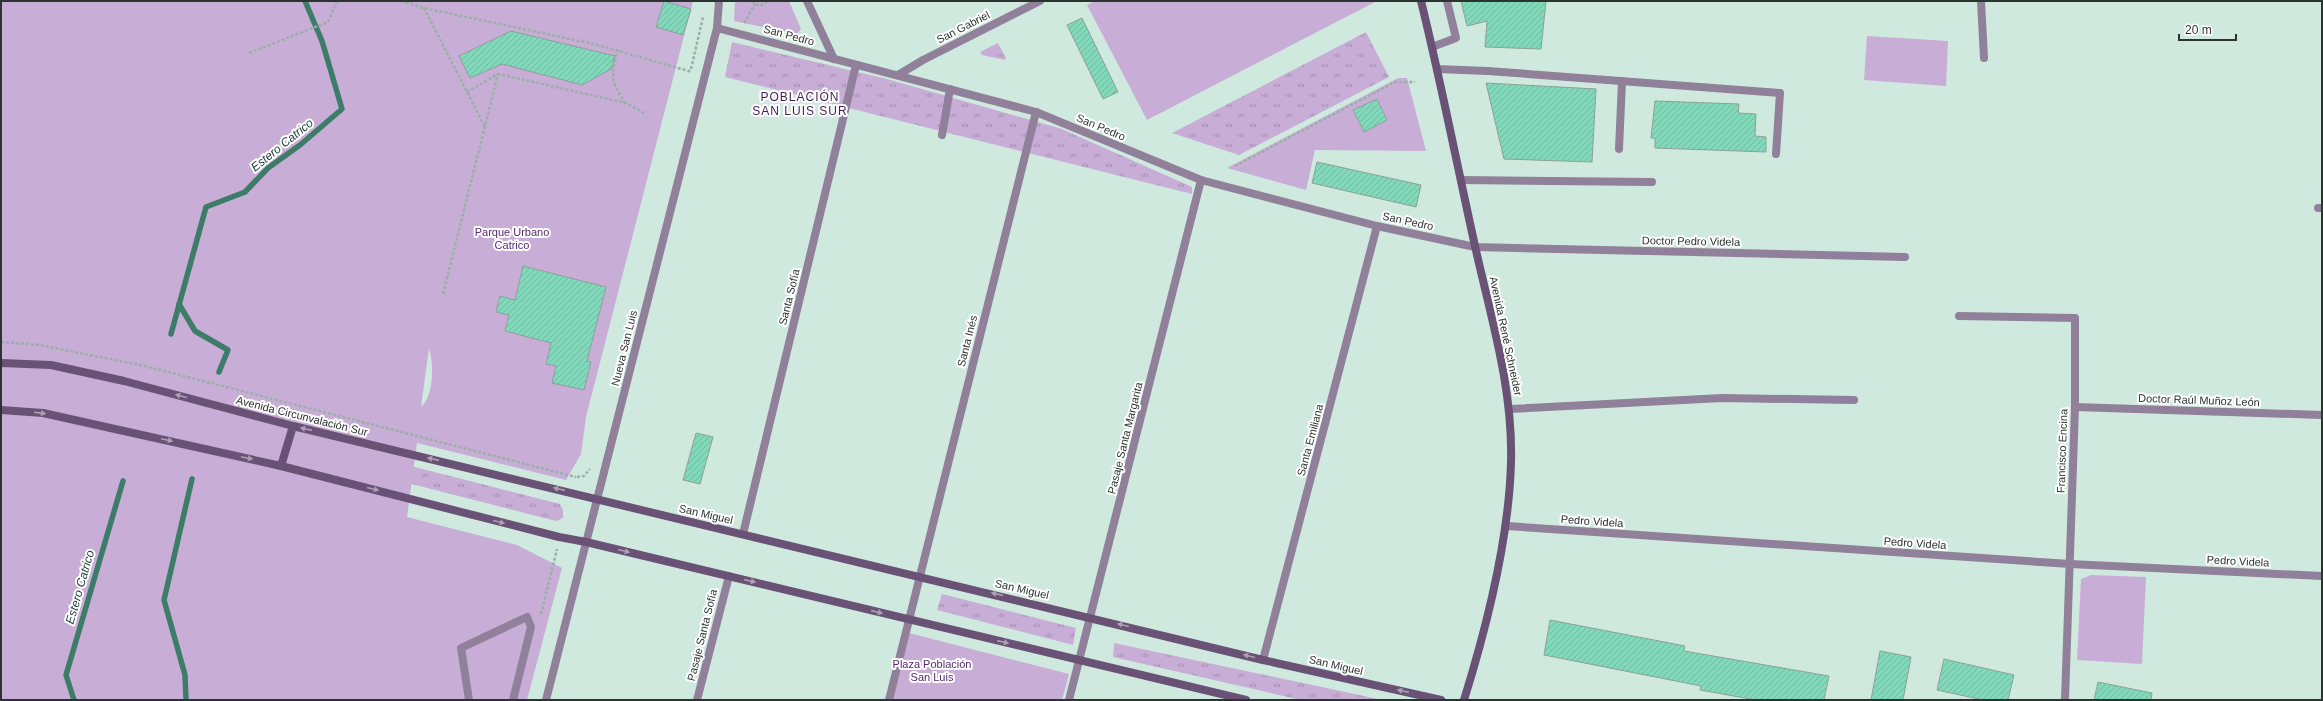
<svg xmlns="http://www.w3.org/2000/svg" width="2323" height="701" viewBox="0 0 2323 701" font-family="Arial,sans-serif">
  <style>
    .grass { fill: url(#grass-tufts) }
    .park { fill: #c8aed7; fill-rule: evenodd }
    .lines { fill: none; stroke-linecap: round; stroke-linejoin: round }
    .stream { stroke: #3d7c69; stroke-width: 5.5 }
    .building { fill: url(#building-hatch); stroke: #8aa198 }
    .path { stroke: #9baea7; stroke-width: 2.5; stroke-dasharray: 3 2; stroke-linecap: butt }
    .service { stroke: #908099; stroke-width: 8 }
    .pedestrian { stroke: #908099; stroke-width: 8 }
    .minor { stroke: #908099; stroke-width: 8 }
    .tertiary { stroke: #908099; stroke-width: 8 }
    .secondary { stroke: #695275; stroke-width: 8 }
    .oneway { fill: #aca0b3 }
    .labels { text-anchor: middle; stroke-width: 4; stroke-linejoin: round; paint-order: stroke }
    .street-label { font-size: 11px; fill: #2b3431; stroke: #fff }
    .park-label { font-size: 11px; fill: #582970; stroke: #fff }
    .neighbourhood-label { font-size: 12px; letter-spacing: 1px; fill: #421e54; stroke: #fff }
    .water-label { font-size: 12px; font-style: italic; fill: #153c31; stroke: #fff }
  </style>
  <defs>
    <pattern id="grass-tufts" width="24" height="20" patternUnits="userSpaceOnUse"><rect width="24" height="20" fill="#c8aed7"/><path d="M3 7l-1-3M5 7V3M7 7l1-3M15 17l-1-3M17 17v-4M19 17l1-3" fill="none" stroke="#a38eaf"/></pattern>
    <pattern id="building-hatch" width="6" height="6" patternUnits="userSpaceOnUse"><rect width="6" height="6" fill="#83d8bc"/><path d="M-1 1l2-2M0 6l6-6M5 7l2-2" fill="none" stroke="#71baa2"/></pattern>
  </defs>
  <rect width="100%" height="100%" fill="#d0e9df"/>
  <g class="grass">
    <path d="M1366 32 1389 77 1239 155 1172 133Z"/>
    <path d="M732 42 887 79 1062 129 1192 187V194L725 77Z"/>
    <path d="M998 43 1006 58 1005 60 982 55 980 52Z"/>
    <path d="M301 438 560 504 563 510V518L556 521 400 481Z"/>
    <path d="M942 594 1076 628 1073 645 937 610Z"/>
    <path d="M1114 643 1383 700H1301L1113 657Z"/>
  </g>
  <g class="park">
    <path d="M1 1H693L586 417 581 454 566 480 417 443 407 517 517 545 562 568 527 700H1ZM429 348C434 364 434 396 421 407Z"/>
    <path d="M735 1H789L801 29 797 34 734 21Z"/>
    <path d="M1095 1H1377L1147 120 1087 5Z"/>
    <path d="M1867 36 1948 41 1946 86 1864 80Z"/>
    <path d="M1398 78H1407L1426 151 1315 150 1306 190 1227 168Z"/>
    <path d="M2091 575 2146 577 2142 664 2077 660 2081 579Z"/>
    <path d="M909 633 1069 674 1062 700H893Z"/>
  </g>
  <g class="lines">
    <g class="stream">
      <path d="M179 304 195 331 228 350 219 372"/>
      <path d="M171 334 206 207 245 192 268 168 300 145 342 109 322 41 305 1"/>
      <path d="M74 700 66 675 123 481"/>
      <path d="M186 700 185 675 164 600 192 479"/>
    </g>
  </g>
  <g class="building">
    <path d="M664 1 691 9 683 35 656 27Z"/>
    <path d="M1461 1H1546L1541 49 1485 47 1487 21 1467 26Z"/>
    <path d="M1082 18 1118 92 1103 99 1067 25Z"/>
    <path d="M511 31 615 56 611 69 582 85 502 64 470 78 459 56Z"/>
    <path d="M1486 83 1596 89 1592 162 1504 159Z"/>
    <path d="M1377 99 1387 120 1364 132 1353 110Z"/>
    <path d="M1655 101 1739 104 1738 113 1756 114 1755 136 1766 137V152L1655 148V138H1651Z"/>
    <path d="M1317 162 1421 185 1416 207 1312 183Z"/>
    <path d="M523 266 606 287 587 361 591 362 584 390 552 383 556 366 546 364 551 343 505 331 509 315 496 312 500 296 515 300Z"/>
    <path d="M696 433 713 437 700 484 683 480Z"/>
    <path d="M1550 620 1685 646 1684 651 1829 676 1824 700H1756L1700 690 1701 686 1544 655Z"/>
    <path d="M1880 651 1911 657 1903 700H1871Z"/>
    <path d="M1944 659 2014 675 2008 700H1983L1937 690Z"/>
    <path d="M2098 682 2152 693 2151 700H2094Z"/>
  </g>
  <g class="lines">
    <g class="path">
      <path d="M401 1 424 8 594 44 692 72"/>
      <path d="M752 1 760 6 768 1"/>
      <path d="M424 8 485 127"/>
      <path d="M744 23 755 4"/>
      <path d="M618 49C611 76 610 79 625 103"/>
      <path d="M249 53 328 22 337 1"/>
      <path d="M691 69 703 17"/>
      <path d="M467 92 498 74 626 103 644 113"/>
      <path d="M1235 166 1395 82H1415"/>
      <path d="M443 294 498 74"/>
      <path d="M1 342 39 345 145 366 576 477"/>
      <path d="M577 477 584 476 590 469"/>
      <path d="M541 614 557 549"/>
    </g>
    <g class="service">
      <path d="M1432 47 1456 38 1447 1"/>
      <path d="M1437 69 1488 71 1780 93 1776 154"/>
      <path d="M942 135 950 89"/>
      <path d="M1619 149 1622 81"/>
      <path d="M1461 180 1652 182"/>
      <path d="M1510 409 1722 398 1854 400"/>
    </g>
    <path class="pedestrian" d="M469 700 461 648 527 617 531 627 513 700"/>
    <g class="minor">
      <path d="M807 1 834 59"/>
      <path d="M1981 1 1984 58"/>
      <path d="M717 28 1036 112 1201 180 1377 226 1475 247 1905 257"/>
      <path d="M898 75 923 60 1040 1"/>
      <path d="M2318 208H2322"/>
      <path d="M1959 316 2075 318V407L2065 700"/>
      <path d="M2075 407 2322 415"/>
      <path d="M1507 526 2070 564 2322 576"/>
      <path d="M743 534 856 65"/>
      <path d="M1263 660 1377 226"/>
      <path d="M697 700 729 576"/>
      <path d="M889 700 1036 112"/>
      <path d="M1069 700 1201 180"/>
    </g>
    <path class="tertiary" d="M546 700 717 28 719 1"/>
    <g class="secondary">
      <path d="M1421 1C1441 82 1457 165 1475 246 1491 318 1513 388 1511 462 1509 539 1487 626 1464 700"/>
      <path d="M1 363 51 365 124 381 293 426 1263 660 1441 700"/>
      <path d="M1 410 43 413 281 466 559 537 586 542 1246 700"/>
      <path d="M281 466 293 426"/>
    </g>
  </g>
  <defs><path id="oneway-solid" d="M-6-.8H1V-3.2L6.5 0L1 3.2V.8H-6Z"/></defs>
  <g class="oneway">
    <use href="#oneway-solid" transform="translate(181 396) rotate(-165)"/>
    <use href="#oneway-solid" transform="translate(40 413) rotate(7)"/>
    <use href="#oneway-solid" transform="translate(306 429) rotate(-167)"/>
    <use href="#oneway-solid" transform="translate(167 440) rotate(12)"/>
    <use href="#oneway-solid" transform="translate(247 458) rotate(12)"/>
    <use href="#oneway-solid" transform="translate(433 459) rotate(-167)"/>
    <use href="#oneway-solid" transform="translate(373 489) rotate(14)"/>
    <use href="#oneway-solid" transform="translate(559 489) rotate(-167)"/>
    <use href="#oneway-solid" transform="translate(499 522) rotate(14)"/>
    <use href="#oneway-solid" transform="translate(624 551) rotate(14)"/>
    <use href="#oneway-solid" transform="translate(750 581) rotate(13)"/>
    <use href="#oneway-solid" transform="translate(997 594) rotate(-167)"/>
    <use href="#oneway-solid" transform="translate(877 612) rotate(13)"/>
    <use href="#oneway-solid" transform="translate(1123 625) rotate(-166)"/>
    <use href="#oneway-solid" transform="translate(1003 642) rotate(13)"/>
    <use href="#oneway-solid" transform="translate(1249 656) rotate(-166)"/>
    <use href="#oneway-solid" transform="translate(1403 691) rotate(-167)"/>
  </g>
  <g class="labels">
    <g class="street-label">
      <text transform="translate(963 27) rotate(-27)" y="4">San Gabriel</text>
      <text transform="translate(789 35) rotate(15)" y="4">San Pedro</text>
      <text transform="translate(1101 127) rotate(23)" y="4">San Pedro</text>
      <text transform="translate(1408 221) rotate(12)" y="4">San Pedro</text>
      <text transform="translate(1691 241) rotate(1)" y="4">Doctor Pedro Videla</text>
      <text transform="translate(789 297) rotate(-76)" y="4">Santa Sofía</text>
      <text transform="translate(1506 336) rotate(78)" y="4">Avenida René Schneider</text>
      <text transform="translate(967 341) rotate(-76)" y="4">Santa Inés</text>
      <text transform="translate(624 348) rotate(-76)" y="4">Nueva San Luis</text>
      <text transform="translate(2199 400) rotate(2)" y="4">Doctor Raúl Muñoz León</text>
      <text transform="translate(302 416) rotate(14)" y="4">Avenida Circunvalación Sur</text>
      <text transform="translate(1125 438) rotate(-76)" y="4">Pasaje Santa Margarita</text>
      <text transform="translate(1310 440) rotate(-75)" y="4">Santa Emiliana</text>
      <text transform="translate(2062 451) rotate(-88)" y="4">Francisco Encina</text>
      <text transform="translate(706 514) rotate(13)" y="4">San Miguel</text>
      <text transform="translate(1592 521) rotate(4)" y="4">Pedro Videla</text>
      <text transform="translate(1915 543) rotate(4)" y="4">Pedro Videla</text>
      <text transform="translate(2238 561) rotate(3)" y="4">Pedro Videla</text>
      <text transform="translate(1022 589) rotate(13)" y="4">San Miguel</text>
      <text transform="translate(702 635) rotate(-76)" y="4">Pasaje Santa Sofía</text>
      <text transform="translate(1336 665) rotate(13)" y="4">San Miguel</text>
    </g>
    <g class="park-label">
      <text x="512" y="236">Parque Urbano<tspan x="512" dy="13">Catrico</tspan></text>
      <text x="932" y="668">Plaza Población<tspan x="932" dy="13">San Luis</tspan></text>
    </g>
    <g class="neighbourhood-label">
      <text x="800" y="101">POBLACIÓN<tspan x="800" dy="14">SAN LUIS SUR</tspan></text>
    </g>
    <g class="water-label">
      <text transform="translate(282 145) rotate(-39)" y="4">Estero Catrico</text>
      <text transform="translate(80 587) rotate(-74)" y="4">Estero Catrico</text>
    </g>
  </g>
  <rect width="2323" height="701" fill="none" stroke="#2b3431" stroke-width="4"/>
  <path d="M2179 34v6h57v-6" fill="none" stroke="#2b3431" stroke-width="2"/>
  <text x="2185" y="34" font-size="12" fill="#2b3431" stroke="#ffffff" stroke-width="3" paint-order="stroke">20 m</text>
</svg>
